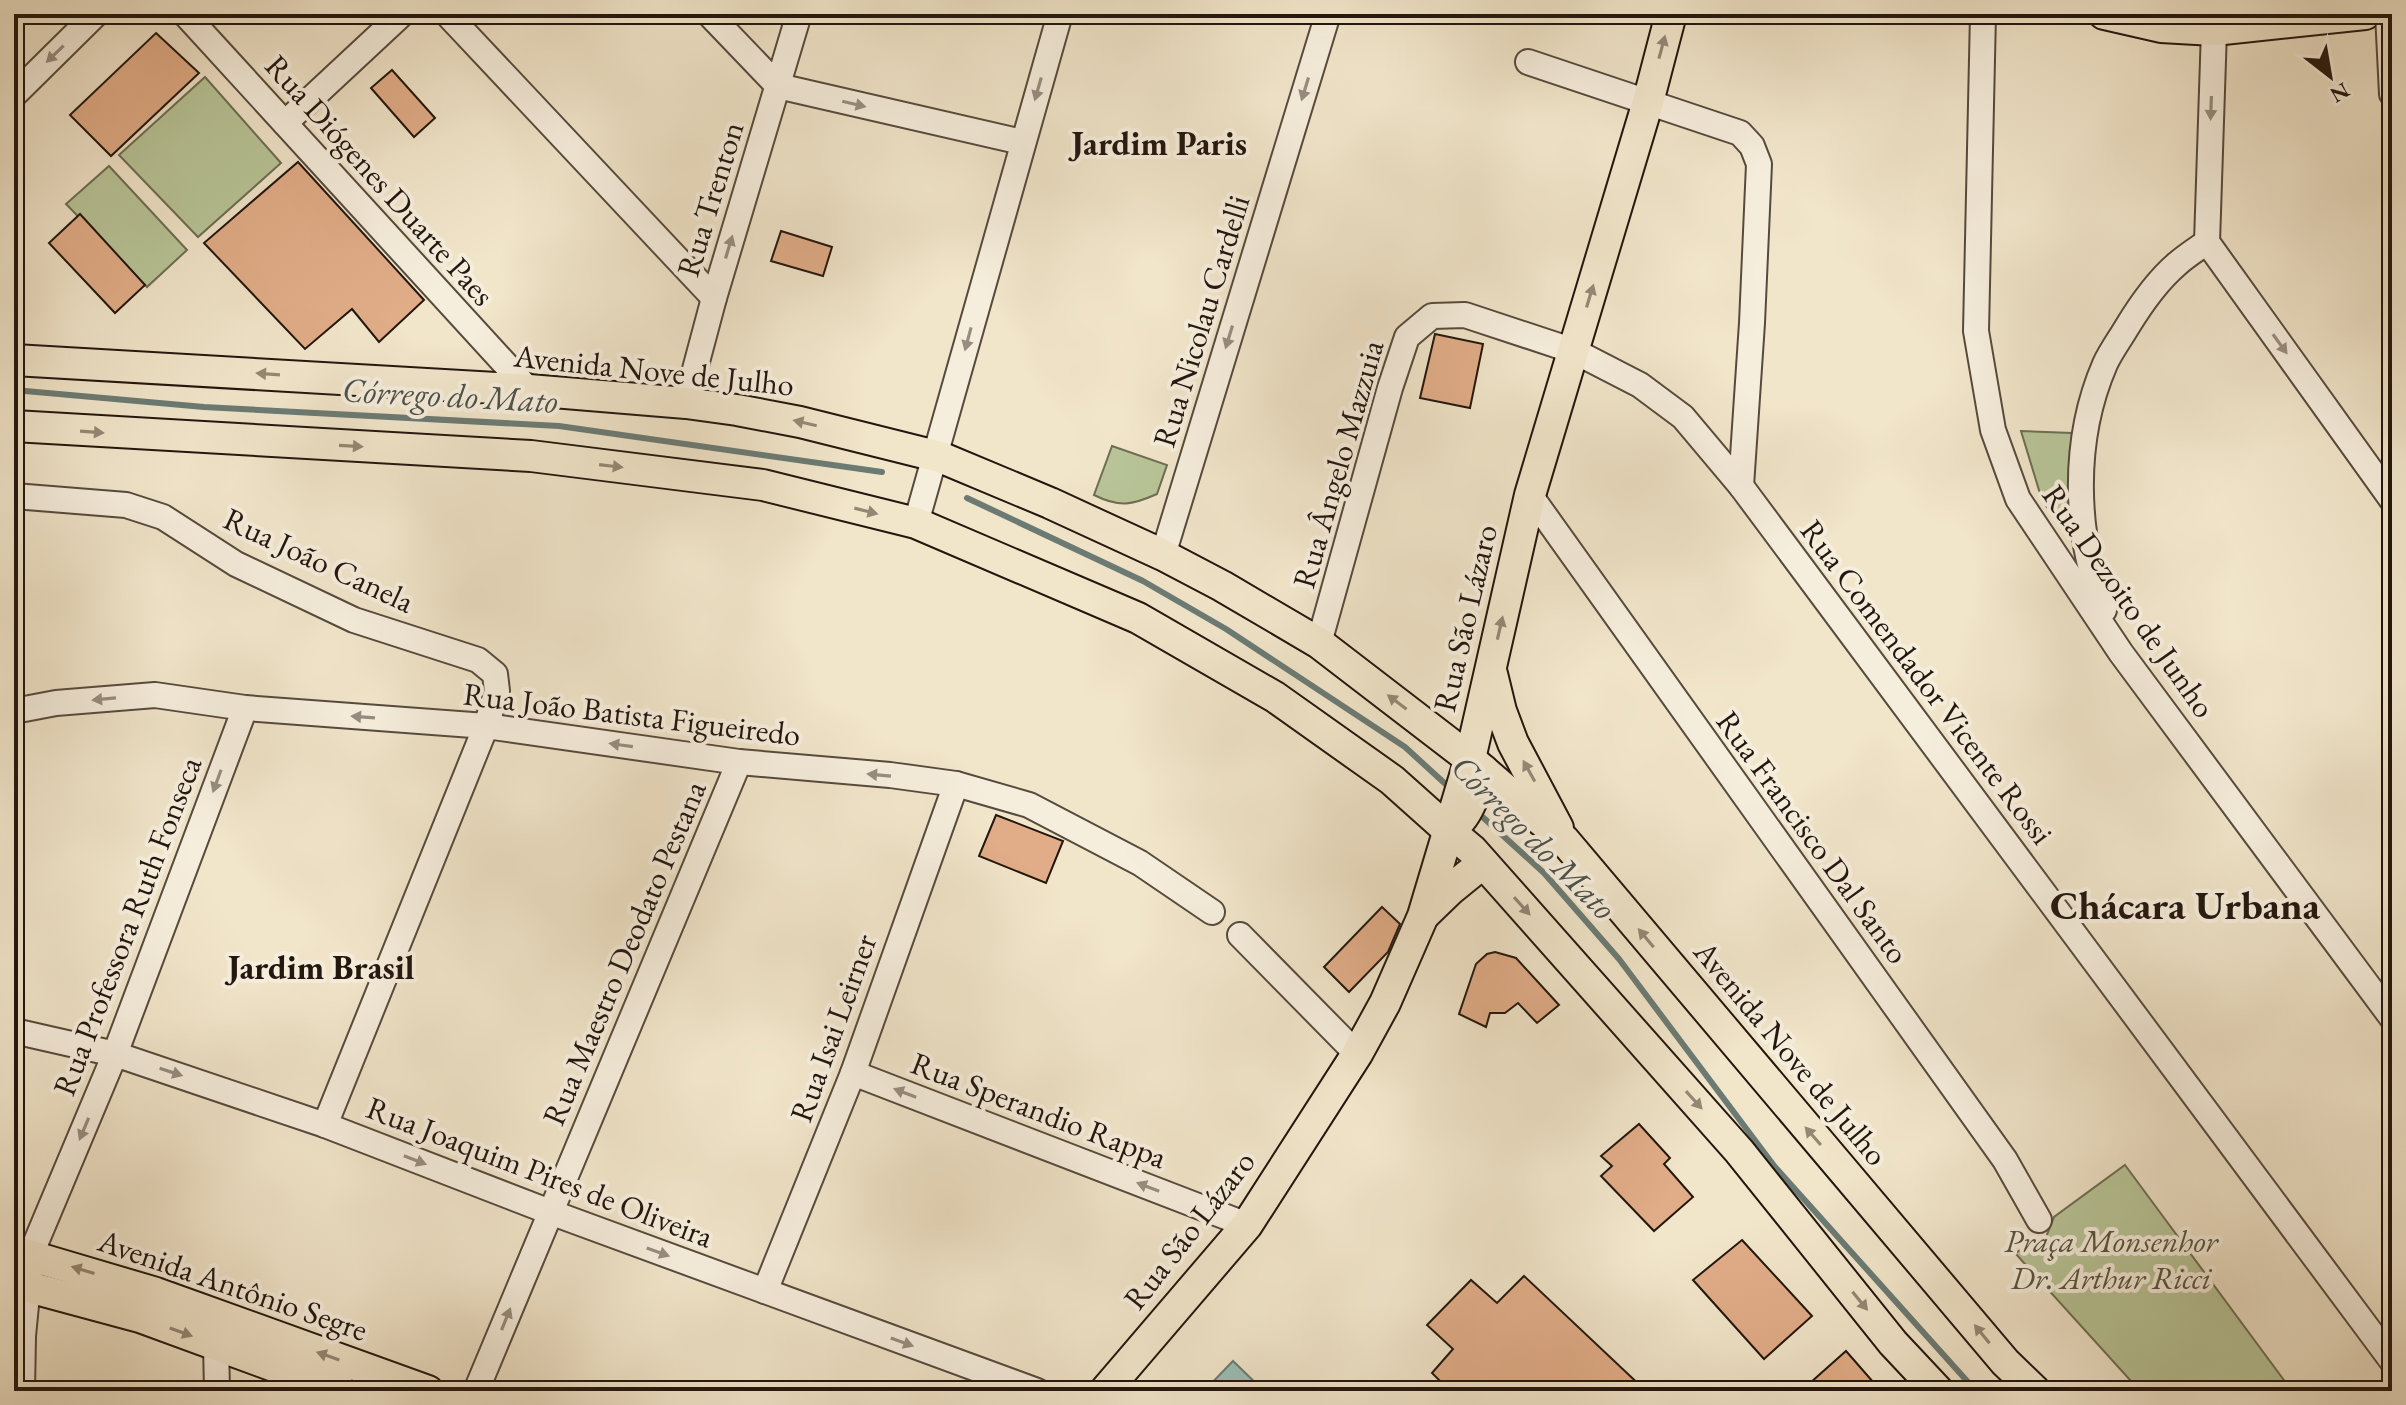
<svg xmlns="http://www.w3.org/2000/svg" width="2406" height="1405" viewBox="0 0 2406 1405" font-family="'EB Garamond',serif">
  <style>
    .green { fill: #b8c598; stroke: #6d6e53; stroke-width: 2 }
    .water { fill: #9bbfb8; stroke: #6b7b74; stroke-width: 2 }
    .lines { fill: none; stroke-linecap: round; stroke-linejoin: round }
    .stream { stroke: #6b7b74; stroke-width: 6 }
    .building { fill: #e1ad88; stroke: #22160e; stroke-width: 2 }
    .minor-casing { stroke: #564a3d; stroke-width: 28 }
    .major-casing { stroke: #22160e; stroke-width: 34 }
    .minor { stroke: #f6eedd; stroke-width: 24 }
    .major { stroke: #f1e5ca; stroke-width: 30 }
    .oneway { fill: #948875 }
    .oneway2 { fill: #978d80 }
    .labels { text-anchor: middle; stroke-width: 8; stroke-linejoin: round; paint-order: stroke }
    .street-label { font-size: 32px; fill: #22160e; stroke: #f6eedd }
    .park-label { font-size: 32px; font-style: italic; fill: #56533e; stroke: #f6eedd }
    .neighbourhood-label { font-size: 34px; font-weight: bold; fill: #22160e; stroke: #f6eedd }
    .water-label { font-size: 34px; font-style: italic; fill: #4c514a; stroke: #f6eedd }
    .district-label { font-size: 40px; font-weight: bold; fill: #22160e; stroke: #f6eedd }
  </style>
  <rect width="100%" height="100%" fill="#f1e5ca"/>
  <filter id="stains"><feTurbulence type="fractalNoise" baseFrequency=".0025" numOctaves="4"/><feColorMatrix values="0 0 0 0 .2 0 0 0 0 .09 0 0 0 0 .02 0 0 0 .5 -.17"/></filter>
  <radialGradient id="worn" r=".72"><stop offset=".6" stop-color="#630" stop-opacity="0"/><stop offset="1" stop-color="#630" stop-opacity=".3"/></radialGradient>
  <g class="green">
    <path d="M205 77 281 163 198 237 119 155Z"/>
    <path d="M109 166 187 250 147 287 66 204Z"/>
    <path d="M2021 431 2072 433 2069 477 2076 537 2069 538 2042 500Z"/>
    <path d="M1112 446 1167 465 1157 494C1132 505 1120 508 1094 495Z"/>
    <path d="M2125 1165 2292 1391H2140L2015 1253 2046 1237 2054 1217Z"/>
  </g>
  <path class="water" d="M1233 1361 1264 1391H1204Z"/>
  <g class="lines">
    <g class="stream">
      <path d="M14 390 204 407 559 426 882 472"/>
      <path d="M967 498 1143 581 1226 629 1405 747 1452 790"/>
      <path d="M1476 811 1544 873 1619 959 1775 1167 1976 1391"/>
    </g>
  </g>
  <g class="building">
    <path d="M156 33 199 73 111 156 70 115Z"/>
    <path d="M392 70 435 118 414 137 371 88Z"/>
    <path d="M298 162 424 300 379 342 352 309 305 349 204 243Z"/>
    <path d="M80 214 145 285 115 313 49 243Z"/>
    <path d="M781 231 832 247 823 276 771 261Z"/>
    <path d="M1435 334 1483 344 1470 408 1420 398Z"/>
    <path d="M996 815 1063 841 1046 883 979 856Z"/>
    <path d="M1382 907 1400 924 1388 952 1349 992 1324 967Z"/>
    <path d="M1495 952 1516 958 1559 1005 1537 1023 1518 1003 1505 1013H1490L1486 1027 1459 1014 1476 964 1487 954Z"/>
    <path d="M1639 1124 1670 1158 1664 1164 1693 1197 1654 1231 1601 1176 1612 1166 1601 1156Z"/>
    <path d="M1742 1240 1812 1316 1764 1359 1693 1280Z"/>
    <path d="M1524 1276 1646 1391H1450L1432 1373 1453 1349 1427 1325 1471 1280 1497 1303Z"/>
    <path d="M1846 1351 1881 1391H1801Z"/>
  </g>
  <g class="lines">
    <g class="minor-casing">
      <g id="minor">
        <path d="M185 14 529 390"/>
        <path d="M447 14 714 298"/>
        <path d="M709 14 778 86 1022 142"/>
        <path d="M1983 14 1976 331 1993 430 2018 499 2121 653 2392 1018"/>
        <path d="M2388 14 2392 94"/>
        <path d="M2214 30 2207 242 2392 500"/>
        <path d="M1528 62 1740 133 1752 146 1759 164 1752 323 1741 486"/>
        <path d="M14 95 96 14"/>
        <path d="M285 123 402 14"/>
        <path d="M686 403 714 298 799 14"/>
        <path d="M1530 495 2005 1160 2039 1220"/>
        <path d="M14 496 126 505 163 517 236 564 354 620 478 660 495 674 497 691 486 726 325 1125"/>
        <path d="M916 523 1060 14"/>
        <path d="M1163 555 1328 14"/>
        <path d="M2104 610C2074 533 2072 440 2105 364 2111 351 2120 339 2127 327 2141 304 2157 281 2177 264 2186 256 2197 249 2207 242"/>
        <path d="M1319 643 1390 388 1407 337 1432 316 1465 315 1574 351 1640 385 1683 417 1741 486 2392 1361"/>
        <path d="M14 711 56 703 155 695 245 708 486 726 739 762 890 775 956 784 1029 805 1140 863 1212 912"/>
        <path d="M1240 935 1357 1054"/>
        <path d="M14 1031 115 1054 325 1125 550 1212 1037 1391"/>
        <path d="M853 1073 1247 1225"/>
        <path d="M765 1291 853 1073 956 784"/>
        <path d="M216 1344 217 1391"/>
        <path d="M22 1391 23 1336 31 1254 115 1054 245 708"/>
        <path d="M476 1391 739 762"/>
      </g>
    </g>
    <g class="major-casing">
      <g id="major">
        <path d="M2104 14 2161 27 2214 30 2365 14"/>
        <path d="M14 360 529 390 686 403 737 410 800 422 940 457 1050 503 1163 555 1222 586 1319 643 1470 759 1564 840 2005 1362 2035 1391"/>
        <path d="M14 426 531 456 763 485 916 523 1138 618 1275 697 1392 780 1448 830C1468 821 1476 789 1483 770"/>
        <path d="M1492 674 1501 711 1513 743 1558 828"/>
        <path d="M1448 830 1472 850 1739 1151 1893 1343 1938 1391"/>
        <path d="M1424 915 1451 889 1483 863"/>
        <path d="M14 1251 156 1293 428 1391"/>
        <path d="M14 1283 140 1317 342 1391"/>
        <path d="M1105 1391 1247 1225 1357 1054 1385 1003 1423 916 1470 759 1530 495 1648 102 1671 14"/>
      </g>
    </g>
    <use href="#minor" class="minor"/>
    <use href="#major" class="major"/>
  </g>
  <defs><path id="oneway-solid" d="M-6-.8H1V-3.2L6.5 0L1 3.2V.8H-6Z" transform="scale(2)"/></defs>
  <g class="oneway">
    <use href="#oneway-solid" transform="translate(1662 47) rotate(-75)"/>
    <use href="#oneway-solid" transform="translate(1590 296) rotate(-73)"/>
    <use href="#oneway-solid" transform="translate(268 374) rotate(-176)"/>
    <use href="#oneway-solid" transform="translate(805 423) rotate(-167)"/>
    <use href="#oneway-solid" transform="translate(92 432) rotate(4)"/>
    <use href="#oneway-solid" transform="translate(351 446) rotate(3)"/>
    <use href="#oneway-solid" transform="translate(611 466) rotate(7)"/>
    <use href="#oneway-solid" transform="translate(866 511) rotate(14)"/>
    <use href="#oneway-solid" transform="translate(1500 628) rotate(-77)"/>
    <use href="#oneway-solid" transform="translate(1397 702) rotate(-143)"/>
    <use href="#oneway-solid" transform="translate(1529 771) rotate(-119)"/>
    <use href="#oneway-solid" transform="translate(1522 906) rotate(48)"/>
    <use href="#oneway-solid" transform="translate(1646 938) rotate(-130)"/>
    <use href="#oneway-solid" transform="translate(1694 1100) rotate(48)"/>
    <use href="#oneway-solid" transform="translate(1813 1136) rotate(-131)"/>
    <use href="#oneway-solid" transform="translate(83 1270) rotate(-163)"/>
    <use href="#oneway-solid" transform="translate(1860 1301) rotate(51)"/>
    <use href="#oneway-solid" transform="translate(181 1332) rotate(20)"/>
    <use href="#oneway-solid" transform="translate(1982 1334) rotate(-129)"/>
    <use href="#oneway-solid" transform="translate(328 1356) rotate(-161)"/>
  </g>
  <g class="oneway2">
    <use href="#oneway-solid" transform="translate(55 54) rotate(136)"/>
    <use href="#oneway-solid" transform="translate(1038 89) rotate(106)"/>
    <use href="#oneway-solid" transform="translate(1305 89) rotate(107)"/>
    <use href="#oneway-solid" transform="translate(854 104) rotate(13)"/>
    <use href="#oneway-solid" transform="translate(2211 108) rotate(92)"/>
    <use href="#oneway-solid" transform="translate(729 247) rotate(-73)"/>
    <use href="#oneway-solid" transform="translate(1229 337) rotate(107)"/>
    <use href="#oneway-solid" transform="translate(968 339) rotate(105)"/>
    <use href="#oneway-solid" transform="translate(2280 344) rotate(54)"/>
    <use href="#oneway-solid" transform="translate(104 699) rotate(175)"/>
    <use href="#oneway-solid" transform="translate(363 717) rotate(-176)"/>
    <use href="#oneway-solid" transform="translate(621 745) rotate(-172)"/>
    <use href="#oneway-solid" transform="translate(879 775) rotate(-175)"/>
    <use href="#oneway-solid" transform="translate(217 781) rotate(110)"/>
    <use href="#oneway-solid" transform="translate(171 1072) rotate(18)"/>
    <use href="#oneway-solid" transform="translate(905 1093) rotate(-159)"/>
    <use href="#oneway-solid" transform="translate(84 1129) rotate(113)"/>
    <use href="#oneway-solid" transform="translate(415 1160) rotate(21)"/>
    <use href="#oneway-solid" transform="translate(1148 1187) rotate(-159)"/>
    <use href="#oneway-solid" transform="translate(658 1252) rotate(20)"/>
    <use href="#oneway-solid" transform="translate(506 1319) rotate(-68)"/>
    <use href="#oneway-solid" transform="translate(902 1342) rotate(20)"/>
  </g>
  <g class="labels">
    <g class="street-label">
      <text transform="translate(380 180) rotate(48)" y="11">Rua Diógenes Duarte Paes</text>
      <text transform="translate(710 199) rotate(-73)" y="11">Rua Trenton</text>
      <text transform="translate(1201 321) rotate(-73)" y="11">Rua Nicolau Cardelli</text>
      <text transform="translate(654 370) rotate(6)" y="11">Avenida Nove de Julho</text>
      <text transform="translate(1338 464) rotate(-74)" y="11">Rua Ângelo Mazzuia</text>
      <text transform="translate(319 560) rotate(25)" y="11">Rua João Canela</text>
      <text transform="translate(2129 601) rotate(55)" y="11">Rua Dezoito de Junho</text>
      <text transform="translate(1465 618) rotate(-77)" y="11">Rua São Lázaro</text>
      <text transform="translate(1927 682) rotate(53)" y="11">Rua Comendador Vicente Rossi</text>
      <text transform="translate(632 714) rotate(7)" y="11">Rua João Batista Figueiredo</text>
      <text transform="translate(1813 837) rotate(54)" y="11">Rua Francisco Dal Santo</text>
      <text transform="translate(127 926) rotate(-69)" y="11">Rua Professora Ruth Fonseca</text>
      <text transform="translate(624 953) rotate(-67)" y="11">Rua Maestro Deodato Pestana</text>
      <text transform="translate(833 1028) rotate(-70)" y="11">Rua Isai Leirner</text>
      <text transform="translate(1791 1053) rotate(50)" y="11">Avenida Nove de Julho</text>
      <text transform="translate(1039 1110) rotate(21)" y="11">Rua Sperandio Rappa</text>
      <text transform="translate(540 1172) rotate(21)" y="11">Rua Joaquim Pires de Oliveira</text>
      <text transform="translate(1189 1230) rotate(-52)" y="11">Rua São Lázaro</text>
      <text transform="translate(233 1285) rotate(19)" y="11">Avenida Antônio Segre</text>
    </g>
    <g class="park-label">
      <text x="2111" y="1252">Praça Monsenhor<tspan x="2111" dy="37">Dr. Arthur Ricci</tspan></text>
    </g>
    <g class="neighbourhood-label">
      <text x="1159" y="155">Jardim Paris</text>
      <text x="321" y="979">Jardim Brasil</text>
    </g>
    <g class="water-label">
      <text transform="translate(450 395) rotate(3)" y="12">Córrego do Mato</text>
      <text transform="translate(1534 837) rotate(45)" y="12">Córrego do Mato</text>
    </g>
    <g class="district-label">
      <text x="2185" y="919">Chácara Urbana</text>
    </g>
  </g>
  <rect width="2406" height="1405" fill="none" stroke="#f1e5ca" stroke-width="48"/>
  <rect x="16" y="16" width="2374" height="1373" fill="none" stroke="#22160e" stroke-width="4"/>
  <rect x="24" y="24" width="2358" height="1357" fill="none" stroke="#22160e" stroke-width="2"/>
  <g transform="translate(2330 76) rotate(149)" stroke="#f6eedd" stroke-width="6" paint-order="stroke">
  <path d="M0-6L14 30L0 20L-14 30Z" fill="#22160e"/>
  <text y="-12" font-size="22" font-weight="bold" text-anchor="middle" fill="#22160e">N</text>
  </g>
  <rect width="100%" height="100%" filter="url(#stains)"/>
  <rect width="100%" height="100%" fill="url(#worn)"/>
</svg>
